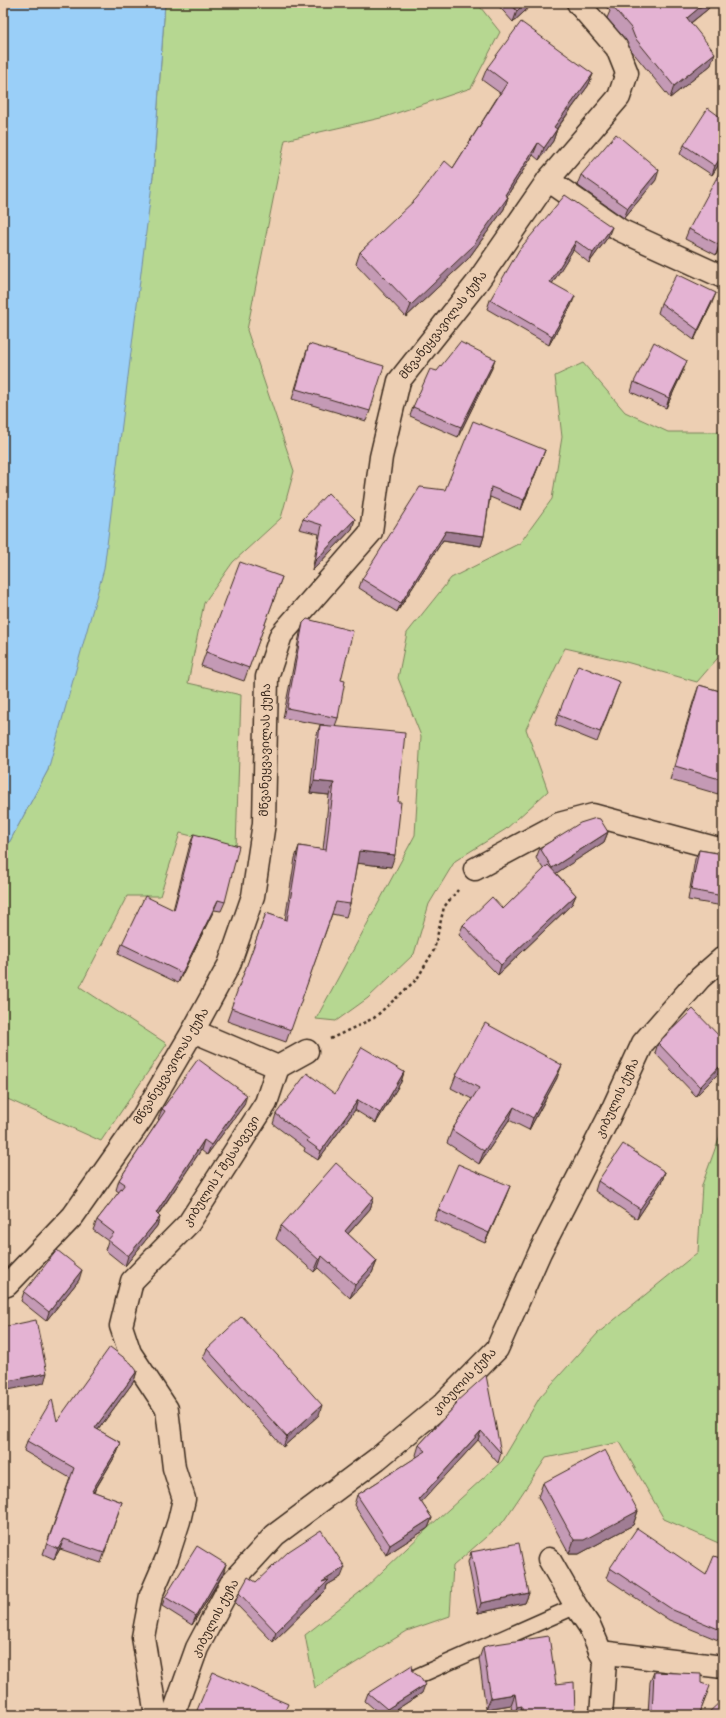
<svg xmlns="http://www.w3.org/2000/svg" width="726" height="1718" viewBox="0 0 726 1718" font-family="Delius,'Noto Sans Georgian',sans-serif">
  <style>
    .green { fill: #b6d791; stroke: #788058 }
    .water { fill: #9acff8; stroke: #748da1 }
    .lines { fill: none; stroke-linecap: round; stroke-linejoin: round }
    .lane-casing { stroke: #3b2a1e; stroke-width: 18 }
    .street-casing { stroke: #3b2a1e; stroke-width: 25 }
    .path { stroke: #3b2a1e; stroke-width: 2.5; stroke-dasharray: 3 3; stroke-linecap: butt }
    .lane { stroke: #edcfb3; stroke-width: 15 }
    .street { stroke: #edcfb3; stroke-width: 22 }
    .wall { fill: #c49ab5; stroke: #3b2a1e }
    .shaded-wall { fill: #a07d94; stroke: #3b2a1e }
    .building { fill: #e4b3d3; stroke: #3b2a1e }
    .labels { text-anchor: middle; stroke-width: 3; stroke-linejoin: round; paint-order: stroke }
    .street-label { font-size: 12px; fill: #3b2a1e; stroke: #edcfb3 }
  </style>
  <rect width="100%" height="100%" fill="#edcfb3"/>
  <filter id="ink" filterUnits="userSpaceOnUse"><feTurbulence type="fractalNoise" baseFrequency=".025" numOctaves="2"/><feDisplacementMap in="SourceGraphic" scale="8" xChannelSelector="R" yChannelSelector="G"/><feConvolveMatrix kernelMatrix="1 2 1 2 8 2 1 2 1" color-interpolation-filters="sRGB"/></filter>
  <g filter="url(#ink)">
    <g class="green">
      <path d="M165 3H477L500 32 471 88 385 117 285 140 247 330 294 471 281 518 233 562 204 603 188 683 241 695 236 847 180 833 160 896H127L80 987 167 1044 101 1141 3 1097V854L48 770 153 176Z"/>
      <path d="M583 363 625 412 668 432H723V652L697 682 626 662 565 648 526 729 548 791 506 829 455 861 429 904 414 954 368 998 336 1021 316 1019 415 835 421 736 398 678 407 633 451 578 520 543 552 499 562 437 555 376Z"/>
      <path d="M723 1127V1545L664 1519 620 1442 546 1458 503 1522 453 1566 450 1616 407 1631 315 1688 305 1635 364 1589 428 1528 502 1461 540 1397 598 1333 698 1252 702 1185Z"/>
    </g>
    <path class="water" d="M3 3H165L153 176 104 569 48 770 3 854Z"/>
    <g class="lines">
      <g class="lane-casing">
        <path id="lane" d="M418 1676 576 1606"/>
      </g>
      <g class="street-casing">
        <g id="street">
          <path d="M548 180 620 230 723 277"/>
          <path d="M475 869 559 824 593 815 723 850"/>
          <path d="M193 1031 278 1067 307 1051"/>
          <path d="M3 1286 7 1285 73 1216 142 1118 193 1031 229 965 253 896 264 823 267 677 281 635 371 532 381 457 399 381 476 284 548 180 619 97 627 73 617 48 578 3"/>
          <path d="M549 1559 576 1606 590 1627 605 1662 601 1715"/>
          <path d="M600 1652 723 1667"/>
          <path d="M156 1715 143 1637 151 1595 167 1558 179 1521 184 1499 174 1468 167 1409 130 1353 121 1326 132 1281 189 1223 266 1103 278 1067"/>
          <path d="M173 1715 197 1648 232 1582 275 1535 377 1459 442 1405 497 1349 540 1252 609 1117 643 1043 700 978 723 958"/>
        </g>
      </g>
      <path class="path" d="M330 1039 374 1018 417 979 434 950 444 907 458 890"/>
      <use href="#lane" class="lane"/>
      <use href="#street" class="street"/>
    </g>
    <g class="wall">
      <path d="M496 3H534L513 22Z"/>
      <path d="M602 3H711L708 9 691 23 711 65 670 98 631 50 626 40 607 18 610 11Z"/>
      <path d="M487 68 593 74 588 86 557 129 553 141 539 160 533 155 507 196 508 197 504 209 468 259 406 317 356 264 360 252 453 168 500 93 482 80Z"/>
      <path d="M684 145 723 158 712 175 680 154Z"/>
      <path d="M581 175 656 180 624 218 577 185Z"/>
      <path d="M565 195 608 237 589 263 573 250 552 283 571 306 549 345 487 309 490 300Z"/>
      <path d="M689 229 723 241 716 255 685 239Z"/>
      <path d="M661 303H712L694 340 658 313Z"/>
      <path d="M309 344 370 411 366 421 292 399 306 353Z"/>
      <path d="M492 368 458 437 410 416 413 407 437 371Z"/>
      <path d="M683 371 666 408 631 392 634 382Z"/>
      <path d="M545 450 521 510 490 497 484 536 481 546 443 540 397 612 359 588 362 579 445 490Z"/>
      <path d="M303 519H355L352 529 312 571 319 534 299 529Z"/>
      <path d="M282 577 244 681 201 666 206 652Z"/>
      <path d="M303 623 341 680 338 718 335 726 391 867 357 863 350 904 346 917 332 914 286 1042 227 1021 266 913 285 920 295 858 299 846 323 850 329 795 310 793 316 737 320 725H324L283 718 300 633Z"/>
      <path d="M620 682 597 742 555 725 558 715Z"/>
      <path d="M699 685 723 692V782L718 794 670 780 694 699Z"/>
      <path d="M608 832 604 842 556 873 576 895 572 904 498 975 459 935 463 925 503 909 544 870 536 858 540 848Z"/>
      <path d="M194 834 225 902 221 911 214 910 178 983 118 954 122 944 173 910 190 844Z"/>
      <path d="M699 850 723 854V906L688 900 695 859Z"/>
      <path d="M723 1040V1069L696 1096 655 1053 658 1043Z"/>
      <path d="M404 1072 401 1082 376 1123 355 1110 318 1160 304 1151 305 1148 273 1124 276 1114 335 1094Z"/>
      <path d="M456 1075 557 1078 529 1130 509 1120 479 1164 447 1143 452 1130 472 1099 451 1088Z"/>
      <path d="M244 1105 207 1155 201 1150 158 1215 160 1217 157 1226 125 1266 105 1250 108 1241 93 1230 97 1220 119 1192 116 1190 119 1180 159 1120 158 1119 162 1109Z"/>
      <path d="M665 1172 662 1181 637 1219 595 1191 598 1181Z"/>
      <path d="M506 1196 485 1243 434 1220 438 1210Z"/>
      <path d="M374 1197 370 1209 348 1234 377 1261 372 1273 350 1298 318 1268 314 1272 276 1239 281 1226Z"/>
      <path d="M79 1280 46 1321 21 1301 24 1292Z"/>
      <path d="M207 1349 319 1415 283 1447 203 1358Z"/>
      <path d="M137 1371 134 1381 98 1430 121 1443 117 1453 94 1492 122 1502 101 1563 60 1549 54 1559 43 1554 70 1478 24 1451 27 1441 57 1421Z"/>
      <path d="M456 1402 501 1453 498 1463 478 1440 421 1502 432 1518 428 1528 386 1555 354 1505 357 1495 417 1457 416 1455 419 1445 455 1406Z"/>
      <path d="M543 1483 638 1511 633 1525 579 1554H569L538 1497Z"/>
      <path d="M471 1552 529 1593 525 1603 478 1613 468 1562Z"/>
      <path d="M723 1559V1642L669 1620 606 1578 610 1568 706 1575Z"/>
      <path d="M223 1574 192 1625 162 1606 165 1597Z"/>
      <path d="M341 1577 327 1585 326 1590 273 1642 235 1603 239 1593 256 1582Z"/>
      <path d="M483 1647 556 1684 575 1715H512L511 1705 486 1709 479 1659Z"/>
      <path d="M413 1672 422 1693 388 1715H381L365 1701 368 1693Z"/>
      <path d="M654 1672 701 1683 706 1697 699 1715H624L626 1711 648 1714 650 1682Z"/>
    </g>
    <g class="shaded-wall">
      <path d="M525 3H534L513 22 517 11Z"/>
      <path d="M705 3H711L708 9 683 29 687 18Z"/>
      <path d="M715 53 711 65 670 98 674 86Z"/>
      <path d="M593 74 588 86 549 139 554 127Z"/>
      <path d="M557 129 553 141 539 160 544 148Z"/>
      <path d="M538 143 533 155 500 207 505 195Z"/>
      <path d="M723 154V158L712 175 715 166Z"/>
      <path d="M659 170 656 180 624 218 628 208Z"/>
      <path d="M508 197 504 209 468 259 406 317 411 305Z"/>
      <path d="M612 227 608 237 589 263 593 253Z"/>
      <path d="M723 238V241L716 255 719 245Z"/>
      <path d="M576 241 573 250 547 292 550 282Z"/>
      <path d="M716 293 712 303 694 340 698 330Z"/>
      <path d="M575 296 571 306 549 345 552 336Z"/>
      <path d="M495 359 492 368 458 437 461 427Z"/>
      <path d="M687 361 683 371 666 408 669 398Z"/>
      <path d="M545 450 521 510 524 500Z"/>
      <path d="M355 519 352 529 312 571 315 561Z"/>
      <path d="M446 531 484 536 481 546 443 540 397 612 401 603Z"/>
      <path d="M314 781 334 783 329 795 310 793Z"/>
      <path d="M608 832 604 842 549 878 552 868Z"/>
      <path d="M359 851 395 855 391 867 355 863Z"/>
      <path d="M576 895 572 904 498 975 501 965Z"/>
      <path d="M218 900 214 910 178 983 182 973Z"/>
      <path d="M723 1063V1069L696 1096 700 1087Z"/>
      <path d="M562 1065 557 1078 529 1130 533 1118Z"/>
      <path d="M404 1072 401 1082 376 1123 380 1113Z"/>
      <path d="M247 1095 244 1105 207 1155 211 1145Z"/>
      <path d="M358 1100 355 1110 318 1160 321 1151Z"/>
      <path d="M514 1107 509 1120 479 1164 484 1151Z"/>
      <path d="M204 1140 201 1150 152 1223 156 1213Z"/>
      <path d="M665 1172 662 1181 637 1219 640 1209Z"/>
      <path d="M510 1186 506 1196 485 1243 489 1233Z"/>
      <path d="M374 1197 370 1209 340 1243 345 1231Z"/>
      <path d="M160 1217 157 1226 125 1266 128 1256Z"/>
      <path d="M322 1256 318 1268 314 1272 319 1260Z"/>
      <path d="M377 1261 372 1273 350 1298 355 1285Z"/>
      <path d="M82 1270 79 1280 46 1321 49 1312Z"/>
      <path d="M137 1371 134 1381 92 1438 95 1428Z"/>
      <path d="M47 1373 44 1383 3 1391V1382Z"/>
      <path d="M322 1405 319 1415 283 1447 287 1437Z"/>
      <path d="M481 1431 478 1440 416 1508 419 1499Z"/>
      <path d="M121 1443 117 1453 88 1501 92 1491Z"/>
      <path d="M638 1511 633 1525 579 1554H569L574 1540Z"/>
      <path d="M432 1518 428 1528 386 1555 390 1545Z"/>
      <path d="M64 1539 60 1549 54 1559 58 1549Z"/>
      <path d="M226 1564 223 1574 192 1625 196 1616Z"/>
      <path d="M345 1567 341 1577 327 1585 326 1590 273 1642 276 1632 322 1582Z"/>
      <path d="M529 1593 525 1603 478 1613 481 1603Z"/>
      <path d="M425 1685 422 1693 388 1715H385L387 1709Z"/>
      <path d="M515 1694 511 1705 486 1709 491 1698Z"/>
      <path d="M522 1706 519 1715H514L517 1707Z"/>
    </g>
    <g class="building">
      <path d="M510 3H525L517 11Z"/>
      <path d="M616 3H705L687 18 715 53 674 86 635 38 631 28 612 6Z"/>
      <path d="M521 22 593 74 554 127 557 129 544 148 538 143 505 195 508 197 472 247 411 305 360 252 416 199 445 161 453 168 507 83 487 68Z"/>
      <path d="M708 108 723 119V154L715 166 684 145Z"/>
      <path d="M616 134 659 170 628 208 581 175Z"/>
      <path d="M723 166V238L719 245 689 229Z"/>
      <path d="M565 195 612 227 593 253 576 241 550 282 575 296 552 336 490 300 519 250Z"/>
      <path d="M677 274 716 293 698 330 661 303Z"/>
      <path d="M460 342 495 359 461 427 413 407 430 369 437 371Z"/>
      <path d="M654 342 687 361 669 398 634 382Z"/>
      <path d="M309 344 384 366 370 411 296 389Z"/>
      <path d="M473 421 545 450 524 500 491 487 484 536 446 531 401 603 362 579 420 487 445 490Z"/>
      <path d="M328 493 355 519 315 561 322 525 303 519Z"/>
      <path d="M240 562 282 577 249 668 206 652Z"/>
      <path d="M307 619 353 631 341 680 345 681 338 718 287 708 303 623Z"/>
      <path d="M578 665 620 682 600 732 558 715Z"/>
      <path d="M699 685 723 692V780L675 766Z"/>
      <path d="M320 725 405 733 398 802H401L395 855 359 851 350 904 336 902 291 1030 231 1008 266 913 287 920 299 846 326 850 334 783 314 781Z"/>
      <path d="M596 818 600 819 608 832 552 868 540 848 580 823Z"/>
      <path d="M194 834 239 846 225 902 218 900 182 973 122 944 145 896 174 910Z"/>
      <path d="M699 850 723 854V896L691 890Z"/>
      <path d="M548 865 576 895 501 965 463 925 492 897 503 909Z"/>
      <path d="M693 1009 723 1040V1063L700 1087 658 1043Z"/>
      <path d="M485 1023 562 1065 533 1118 514 1107 484 1151 452 1130 479 1088 456 1075Z"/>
      <path d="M362 1047 404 1072 380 1113 358 1100 321 1151 307 1141 309 1139 276 1114 307 1073 335 1094Z"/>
      <path d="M198 1059 247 1095 211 1145 204 1140 156 1213 160 1217 128 1256 108 1240 114 1233 97 1220 125 1184 119 1180 165 1111 162 1109Z"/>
      <path d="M623 1144 665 1172 640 1209 598 1181Z"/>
      <path d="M336 1163 374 1197 345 1231 377 1261 355 1285 322 1256 319 1260 281 1226Z"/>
      <path d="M458 1164 510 1186 489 1233 438 1210Z"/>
      <path d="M57 1250 82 1270 49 1312 24 1292Z"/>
      <path d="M242 1316 322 1405 287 1437 207 1349Z"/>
      <path d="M36 1320 47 1373 3 1382V1327Z"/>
      <path d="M110 1347 131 1363 137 1371 95 1428 121 1443 92 1491 122 1502 104 1553 64 1539 58 1549 47 1544 74 1468 27 1441 52 1399 57 1421Z"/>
      <path d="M486 1375 501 1453 481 1431 419 1499 432 1518 390 1545 357 1495 426 1451 419 1445 457 1404 456 1402Z"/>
      <path d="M605 1450 638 1511 584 1540H574L543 1483Z"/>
      <path d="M637 1528 706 1575 714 1556 723 1559V1631L673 1610 610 1568Z"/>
      <path d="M321 1530 345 1567 322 1582 329 1580 276 1632 239 1593 248 1577 256 1582 289 1551Z"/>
      <path d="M519 1543 529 1593 481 1603 471 1552Z"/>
      <path d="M197 1546 226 1564 196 1616 165 1597Z"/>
      <path d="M549 1636 556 1684 574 1682 575 1715H522V1706L517 1707 515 1694 491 1698 483 1647 489 1645Z"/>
      <path d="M412 1665 413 1672 420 1677 425 1685 387 1709 368 1693Z"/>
      <path d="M213 1672 288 1704 283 1715H195Z"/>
      <path d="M654 1672 701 1674V1683L710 1686 699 1715H625L626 1711 652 1714Z"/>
      <path d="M723 1699V1715H706Z"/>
    </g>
  </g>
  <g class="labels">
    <g class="street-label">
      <text transform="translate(443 325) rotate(-52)" y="4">მწვანეყვავილას ქუჩა</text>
      <text transform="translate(265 750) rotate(-89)" y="4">მწვანეყვავილას ქუჩა</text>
      <text transform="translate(171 1066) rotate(-59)" y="4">მწვანეყვავილას ქუჩა</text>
      <text transform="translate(617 1098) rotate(-65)" y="4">კიბულის ქუჩა</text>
      <text transform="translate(221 1171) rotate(-57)" y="4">კიბულის I შესახვევი</text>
      <text transform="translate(464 1381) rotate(-46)" y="4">კიბულის ქუჩა</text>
      <text transform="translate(215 1618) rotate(-62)" y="4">კიბულის ქუჩა</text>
    </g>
  </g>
  <rect width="726" height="1718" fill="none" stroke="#edcfb3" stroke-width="16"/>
  <rect x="8" y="8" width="710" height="1702" fill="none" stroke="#3b2a1e" stroke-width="1.5" filter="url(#ink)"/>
</svg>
